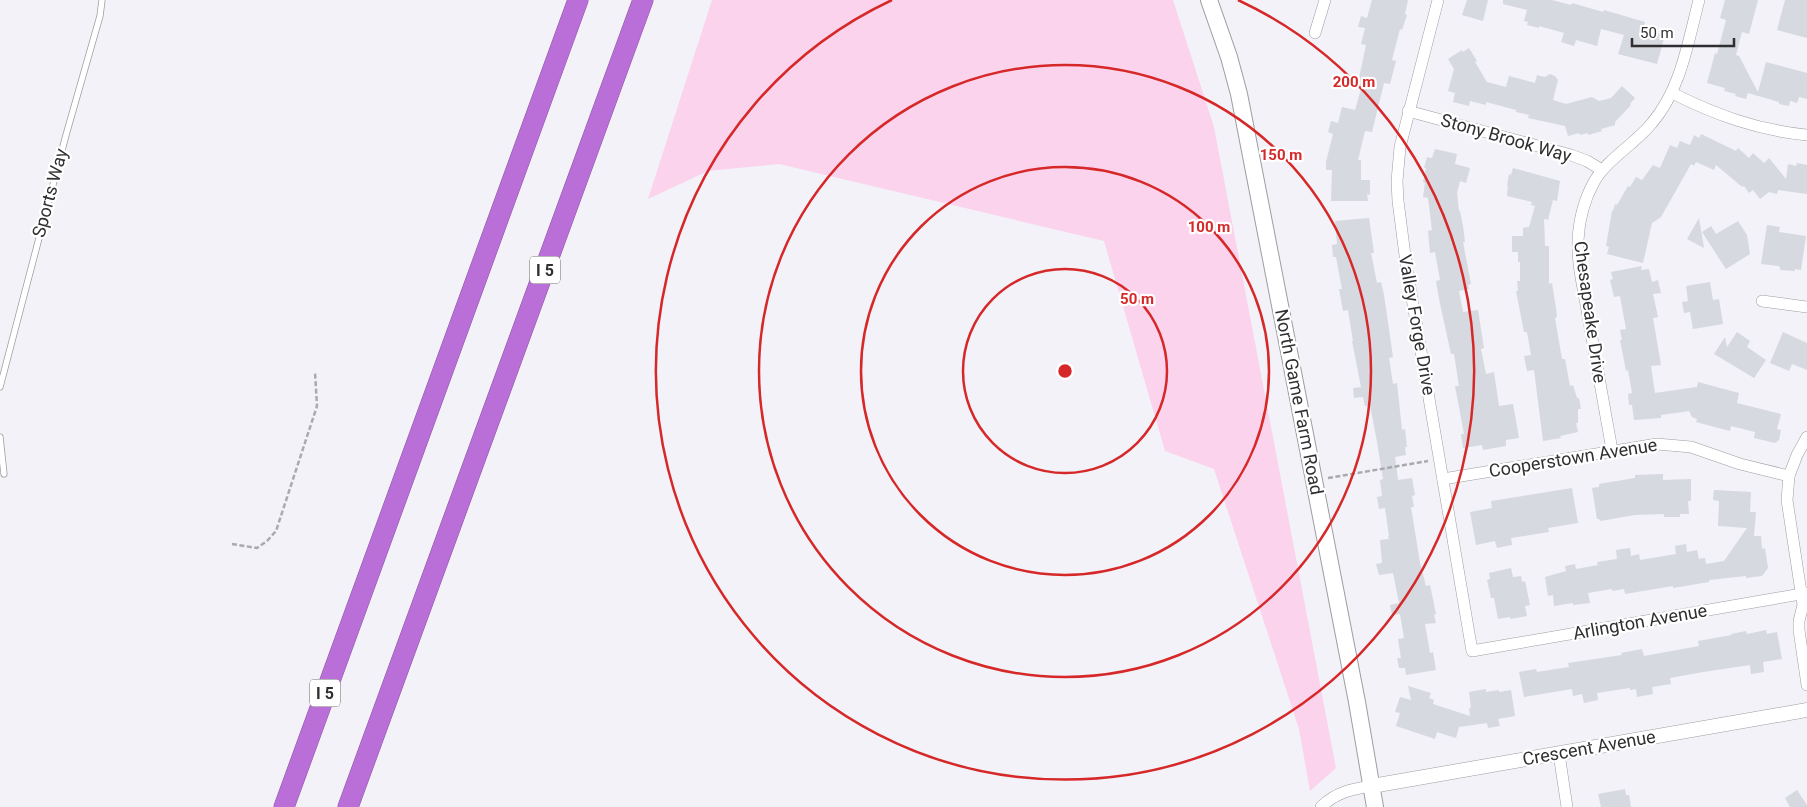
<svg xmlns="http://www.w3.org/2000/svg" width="1807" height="807" viewBox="0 0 1807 807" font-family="Roboto,sans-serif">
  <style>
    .green { fill: #fcd3ec }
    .building { fill: #d6d9df }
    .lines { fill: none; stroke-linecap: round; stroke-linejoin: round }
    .service-casing { stroke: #9d9da2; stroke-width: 7 }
    .minor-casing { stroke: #9d9da2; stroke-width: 12 }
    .tertiary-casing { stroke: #9d9da2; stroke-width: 15 }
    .secondary-casing { stroke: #9d9da2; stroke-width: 18 }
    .motorway-casing { stroke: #89589e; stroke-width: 21 }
    .path { stroke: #aaaaae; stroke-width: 2.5; stroke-dasharray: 5 2.5; stroke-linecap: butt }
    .service { stroke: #fff; stroke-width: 5.5 }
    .minor { stroke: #fff; stroke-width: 11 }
    .tertiary { stroke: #fff; stroke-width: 14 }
    .secondary { stroke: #fff; stroke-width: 16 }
    .motorway { stroke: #ba6ed8; stroke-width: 20 }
    .ring { fill: none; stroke: #d62828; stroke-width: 2.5 }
    .labels { text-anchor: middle; stroke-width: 4.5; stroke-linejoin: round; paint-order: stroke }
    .shield { fill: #fff; stroke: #6d6d6f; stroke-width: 1 }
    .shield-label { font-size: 16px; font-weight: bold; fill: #2f2f31 }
    .street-label { font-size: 18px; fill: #2f2f31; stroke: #fff }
    .centre { fill: #d62828; stroke: #fff; stroke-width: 2.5 }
    .ring-label { font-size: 15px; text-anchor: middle; font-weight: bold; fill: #d62828; stroke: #fff; stroke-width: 4.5; stroke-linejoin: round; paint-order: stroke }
  </style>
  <rect width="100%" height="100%" fill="#f2f2f8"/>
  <path class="green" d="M712 0H1173L1214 127 1336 768 1310 791 1299 729 1214 469 1165 451 1104 241 779 164 708 171 648 199Z"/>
  <g class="building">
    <path d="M1372 0H1408L1405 14 1407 15 1402 30 1400 29 1392 60 1396 61 1390 84 1384 83 1372 132 1365 131 1358 160H1361V180H1370V195L1367 194 1368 201H1331L1332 170H1326V162L1333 134 1328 132 1331 121 1338 123 1342 107 1355 110 1361 89 1357 88 1366 45 1361 44 1365 28 1358 27 1361 16 1367 18Z"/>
    <path d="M1467 0H1488L1483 21 1462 15Z"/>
    <path d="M1503 0H1552L1571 5 1572 3 1603 12 1604 10 1645 22 1643 29 1665 35 1657 64 1618 54 1624 35 1601 29 1597 46 1576 40 1574 46 1561 42 1564 33 1539 26V28L1527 25 1528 22 1524 21 1527 10 1503 4Z"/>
    <path d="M1725 0H1758L1749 34 1742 32 1736 55 1739 56 1758 92 1766 62 1807 73V99L1799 97 1797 103 1790 101 1789 106 1779 104V102L1748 93 1746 99 1735 96 1736 94 1724 91 1725 88 1707 83 1715 53 1717 54 1726 20 1720 18Z"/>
    <path d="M1785 0H1807V38L1777 30Z"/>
    <path d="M1469 48 1477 61 1475 62 1487 82 1506 87 1509 76 1535 83 1537 75 1545 77 1550 74 1555 76 1558 80 1553 100 1566 104 1592 97 1599 101 1611 98 1622 86 1635 98 1630 104 1631 105 1615 122V125L1601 129 1602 131 1588 135V133L1580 135 1579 133 1568 136 1565 126 1528 118 1529 115 1516 112V110L1486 102V105L1470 101 1469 106 1453 102 1455 93 1448 91 1454 69 1448 59 1462 50 1463 52Z"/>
    <path d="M1701 134 1736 151 1738 148 1749 158 1753 153 1764 163 1769 158 1786 179 1788 164 1796 166 1797 163 1807 165V194L1778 190 1777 194 1769 192 1760 199 1753 190 1749 193 1745 187 1741 186 1716 165 1714 170 1696 162 1694 166 1691 164 1661 217 1652 223 1643 263 1607 254 1609 247 1606 246 1612 211H1613L1615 204 1617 205 1628 186 1630 187 1636 177 1642 180 1653 165 1660 168 1670 145 1677 148 1680 141 1690 145 1694 135 1699 138Z"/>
    <path d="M1435 149 1457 154 1455 164 1470 168 1466 183 1460 181 1457 193 1459 211H1460L1463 226 1465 242H1463L1471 284 1468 285 1469 289 1459 291 1463 312 1478 310 1484 348 1481 349 1486 374 1494 372 1499 406 1513 404 1519 438 1506 440V446L1483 450 1482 445 1463 448 1461 434H1464L1455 386H1459L1454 354H1451L1439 299 1436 281 1440 280 1435 252 1430 253 1428 231 1432 230 1428 198 1423 197 1425 183 1423 182 1426 168H1424L1427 157 1432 158Z"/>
    <path d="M1513 168 1560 181 1557 201 1553 200 1548 220 1544 219 1545 246H1549V284L1552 283 1556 308 1557 317 1555 318 1562 359H1565L1570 386 1573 385 1577 398H1579L1581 409H1578V423H1576L1578 432 1560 436 1561 438 1543 441 1534 370 1527 371 1524 356 1531 355 1527 332H1524L1516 291H1518L1517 281H1520V262H1518V252H1512V236H1523V228L1529 227 1535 206 1531 205 1532 202 1507 196 1508 186H1507L1509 174 1511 175Z"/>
    <path d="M1369 218 1374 253H1371L1377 283 1381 282 1384 295 1393 357 1389 358 1393 384 1397 383 1402 430 1405 429 1407 447H1405L1406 455 1395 457 1398 480 1412 478 1415 495 1412 496 1414 507H1411L1420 563 1426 586 1430 585 1436 614 1434 615 1436 623 1425 624 1430 653 1433 652 1436 670 1406 675 1405 668H1399L1397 658H1401L1398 639 1404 638 1400 614 1392 615 1390 605 1399 603 1393 573 1379 575 1376 564 1382 563 1380 540 1389 539 1388 536H1389L1385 508 1379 509 1377 497 1382 496 1380 480 1383 479 1377 442 1370 405 1365 406 1363 397 1354 398 1353 388 1361 387 1352 341H1353L1348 310 1343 311 1339 289H1342L1336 257H1333L1332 245 1337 244 1335 221Z"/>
    <path d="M1699 218 1704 248 1687 239Z"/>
    <path d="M1738 221 1747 235 1750 254 1726 269 1702 232 1711 226 1716 234Z"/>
    <path d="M1767 225 1780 227 1779 232 1806 236 1801 270 1795 269V271L1780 270V267L1778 266 1761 264Z"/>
    <path d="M1642 266 1641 270 1649 269 1652 282 1658 280 1661 293 1653 294 1658 317 1653 318 1661 365 1651 366 1655 393 1697 387 1698 382 1739 393 1737 403 1781 414 1777 429 1781 430 1779 440 1775 443 1754 438 1755 432 1731 426 1730 431 1696 422 1697 419 1692 417 1689 411 1661 415V418L1634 420 1632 405H1629L1628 394 1632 393 1628 370 1626 371 1620 340H1622L1620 330 1626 329 1620 296 1614 297 1610 280 1613 279 1611 272Z"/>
    <path d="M1710 282 1713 300 1719 299 1723 324 1693 329 1690 312 1684 313 1682 302 1688 301 1686 286Z"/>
    <path d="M1737 332 1750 341 1747 347 1766 360 1754 378 1714 354 1725 337 1727 347Z"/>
    <path d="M1783 332 1807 343V370L1792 364 1789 371 1770 363Z"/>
    <path d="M1663 474V480L1691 479V501H1688L1689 514H1680V517H1664V514L1635 515 1600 521 1599 519H1597L1592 488 1599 487V484L1635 478V475Z"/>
    <path d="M1572 488 1578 523 1548 528 1549 532 1511 538 1512 545 1497 548 1495 541 1476 545 1470 512 1492 508 1491 501Z"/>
    <path d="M1714 490 1751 492 1750 512H1756L1754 536H1761L1762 549 1765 548 1768 568 1762 576 1746 578V576L1709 580V582L1673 588V586L1625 594 1624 589 1612 591V589L1588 593 1590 603 1573 605V603L1554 606 1553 595 1548 596 1545 577 1566 571 1565 566 1575 564 1576 569 1598 565 1597 562 1617 559 1616 550 1630 548 1631 556 1639 554 1640 560 1676 554 1675 546 1686 544 1687 552 1697 550 1699 559 1705 558 1706 564 1724 561 1747 528 1718 526 1719 501 1713 500Z"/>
    <path d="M1511 568 1513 577 1521 576 1522 582 1525 581 1530 605 1525 606 1527 616 1510 619V617L1498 619 1494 598H1491L1487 580 1490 579 1489 573Z"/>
    <path d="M1766 630 1767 634 1777 632 1782 659 1763 662 1764 672 1751 674 1750 665 1703 672 1670 678 1671 684 1652 687 1653 694 1637 697 1636 689 1630 690V688L1597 693 1598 700 1584 703 1582 694 1573 696 1572 689 1524 697 1519 672 1536 669 1537 672 1569 667 1568 663 1622 655 1621 653 1642 649 1644 656 1699 646 1698 641 1732 635 1731 634 1746 631 1747 634Z"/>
    <path d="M1408 686 1431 693 1429 698 1434 700 1433 704 1470 716 1469 708H1471L1469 692 1486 689V692L1499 690V692L1511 690 1515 716 1498 719 1500 726 1488 728 1487 723 1459 727 1456 738 1437 732 1435 739 1396 726 1400 713 1395 712 1400 697 1411 700Z"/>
    <path d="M1625 789 1626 795H1629L1631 807H1601L1598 794Z"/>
    <path d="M1797 790 1807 805V807H1790L1785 798Z"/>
  </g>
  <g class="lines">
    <g class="service-casing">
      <g id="service">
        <path d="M0 387 66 135 100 16 102 0"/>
        <path d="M0 437 4 474"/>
      </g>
    </g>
    <g class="minor-casing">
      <g id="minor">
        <path d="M1438 0 1400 147 1397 181 1398 201 1406 263 1472 651 1807 593"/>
        <path d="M1315 33 1325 0"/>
        <path d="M1672 93C1716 115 1757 130 1807 135"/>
        <path d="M1408 111 1571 155 1587 161 1602 170"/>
        <path d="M1762 301 1807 307"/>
        <path d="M1807 437 1797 455 1789 476 1787 500 1803 605 1799 621V630L1807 685"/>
        <path d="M1612 450C1604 406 1596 361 1588 316 1584 291 1577 265 1578 240 1579 221 1584 200 1594 182 1606 160 1635 144 1652 123 1681 89 1688 42 1699 0"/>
        <path d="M1443 479 1657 444 1691 447 1740 464 1789 476"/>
        <path d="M1559 754 1567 807"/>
        <path d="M1321 807C1336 792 1352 789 1372 786"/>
      </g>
    </g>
    <g class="tertiary-casing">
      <path id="tertiary" d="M1372 786 1807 710"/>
    </g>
    <g class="secondary-casing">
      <path id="secondary" d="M1209 0 1229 57 1239 94 1357 702 1375 807"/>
    </g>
    <g class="motorway-casing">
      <g id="motorway">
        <path d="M284 807 578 0"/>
        <path d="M348 807 643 0"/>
      </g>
    </g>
    <g class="path">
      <path d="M1328 478 1428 461"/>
      <path d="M232 544 257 548 267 541 276 531 317 406 315 372"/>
    </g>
    <use href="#service" class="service"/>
    <use href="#minor" class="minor"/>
    <use href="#tertiary" class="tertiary"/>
    <use href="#secondary" class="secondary"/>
    <use href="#motorway" class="motorway"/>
  </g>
  <g class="ring">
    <circle cx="1065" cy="371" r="102"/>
    <circle cx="1065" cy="371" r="204"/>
    <circle cx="1065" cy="371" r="306"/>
    <path d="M1238 0A409 409 0 1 1 892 0"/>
  </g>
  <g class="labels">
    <g class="shield">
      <rect x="530" y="256.5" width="30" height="27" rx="4"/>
      <rect x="310" y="679.5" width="30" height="27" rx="4"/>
    </g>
    <g class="shield-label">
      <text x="545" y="276">I 5</text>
      <text x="325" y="699">I 5</text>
    </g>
    <g class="street-label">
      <text transform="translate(1506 138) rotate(16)" y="6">Stony Brook Way</text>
      <text transform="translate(50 193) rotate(-75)" y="6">Sports Way</text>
      <text transform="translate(1590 312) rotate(82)" y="6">Chesapeake Drive</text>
      <text transform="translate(1417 325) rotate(80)" y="6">Valley Forge Drive</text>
      <text transform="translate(1299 402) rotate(79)" y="6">North Game Farm Road</text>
      <text transform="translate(1573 458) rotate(-9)" y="6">Cooperstown Avenue</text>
      <text transform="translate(1640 622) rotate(-10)" y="6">Arlington Avenue</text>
      <text transform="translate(1589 748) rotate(-10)" y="6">Crescent Avenue</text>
    </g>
  </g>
  <circle cx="1065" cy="371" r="8" class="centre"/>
  <g class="ring-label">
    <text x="1354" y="87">200 m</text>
    <text x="1281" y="160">150 m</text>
    <text x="1209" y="232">100 m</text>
    <text x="1137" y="304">50 m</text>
  </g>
  <path d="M1632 38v8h102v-8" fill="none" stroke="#2f2f31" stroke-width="2.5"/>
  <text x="1640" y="38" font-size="15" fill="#2f2f31" stroke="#ffffff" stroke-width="4" paint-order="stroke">50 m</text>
</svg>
